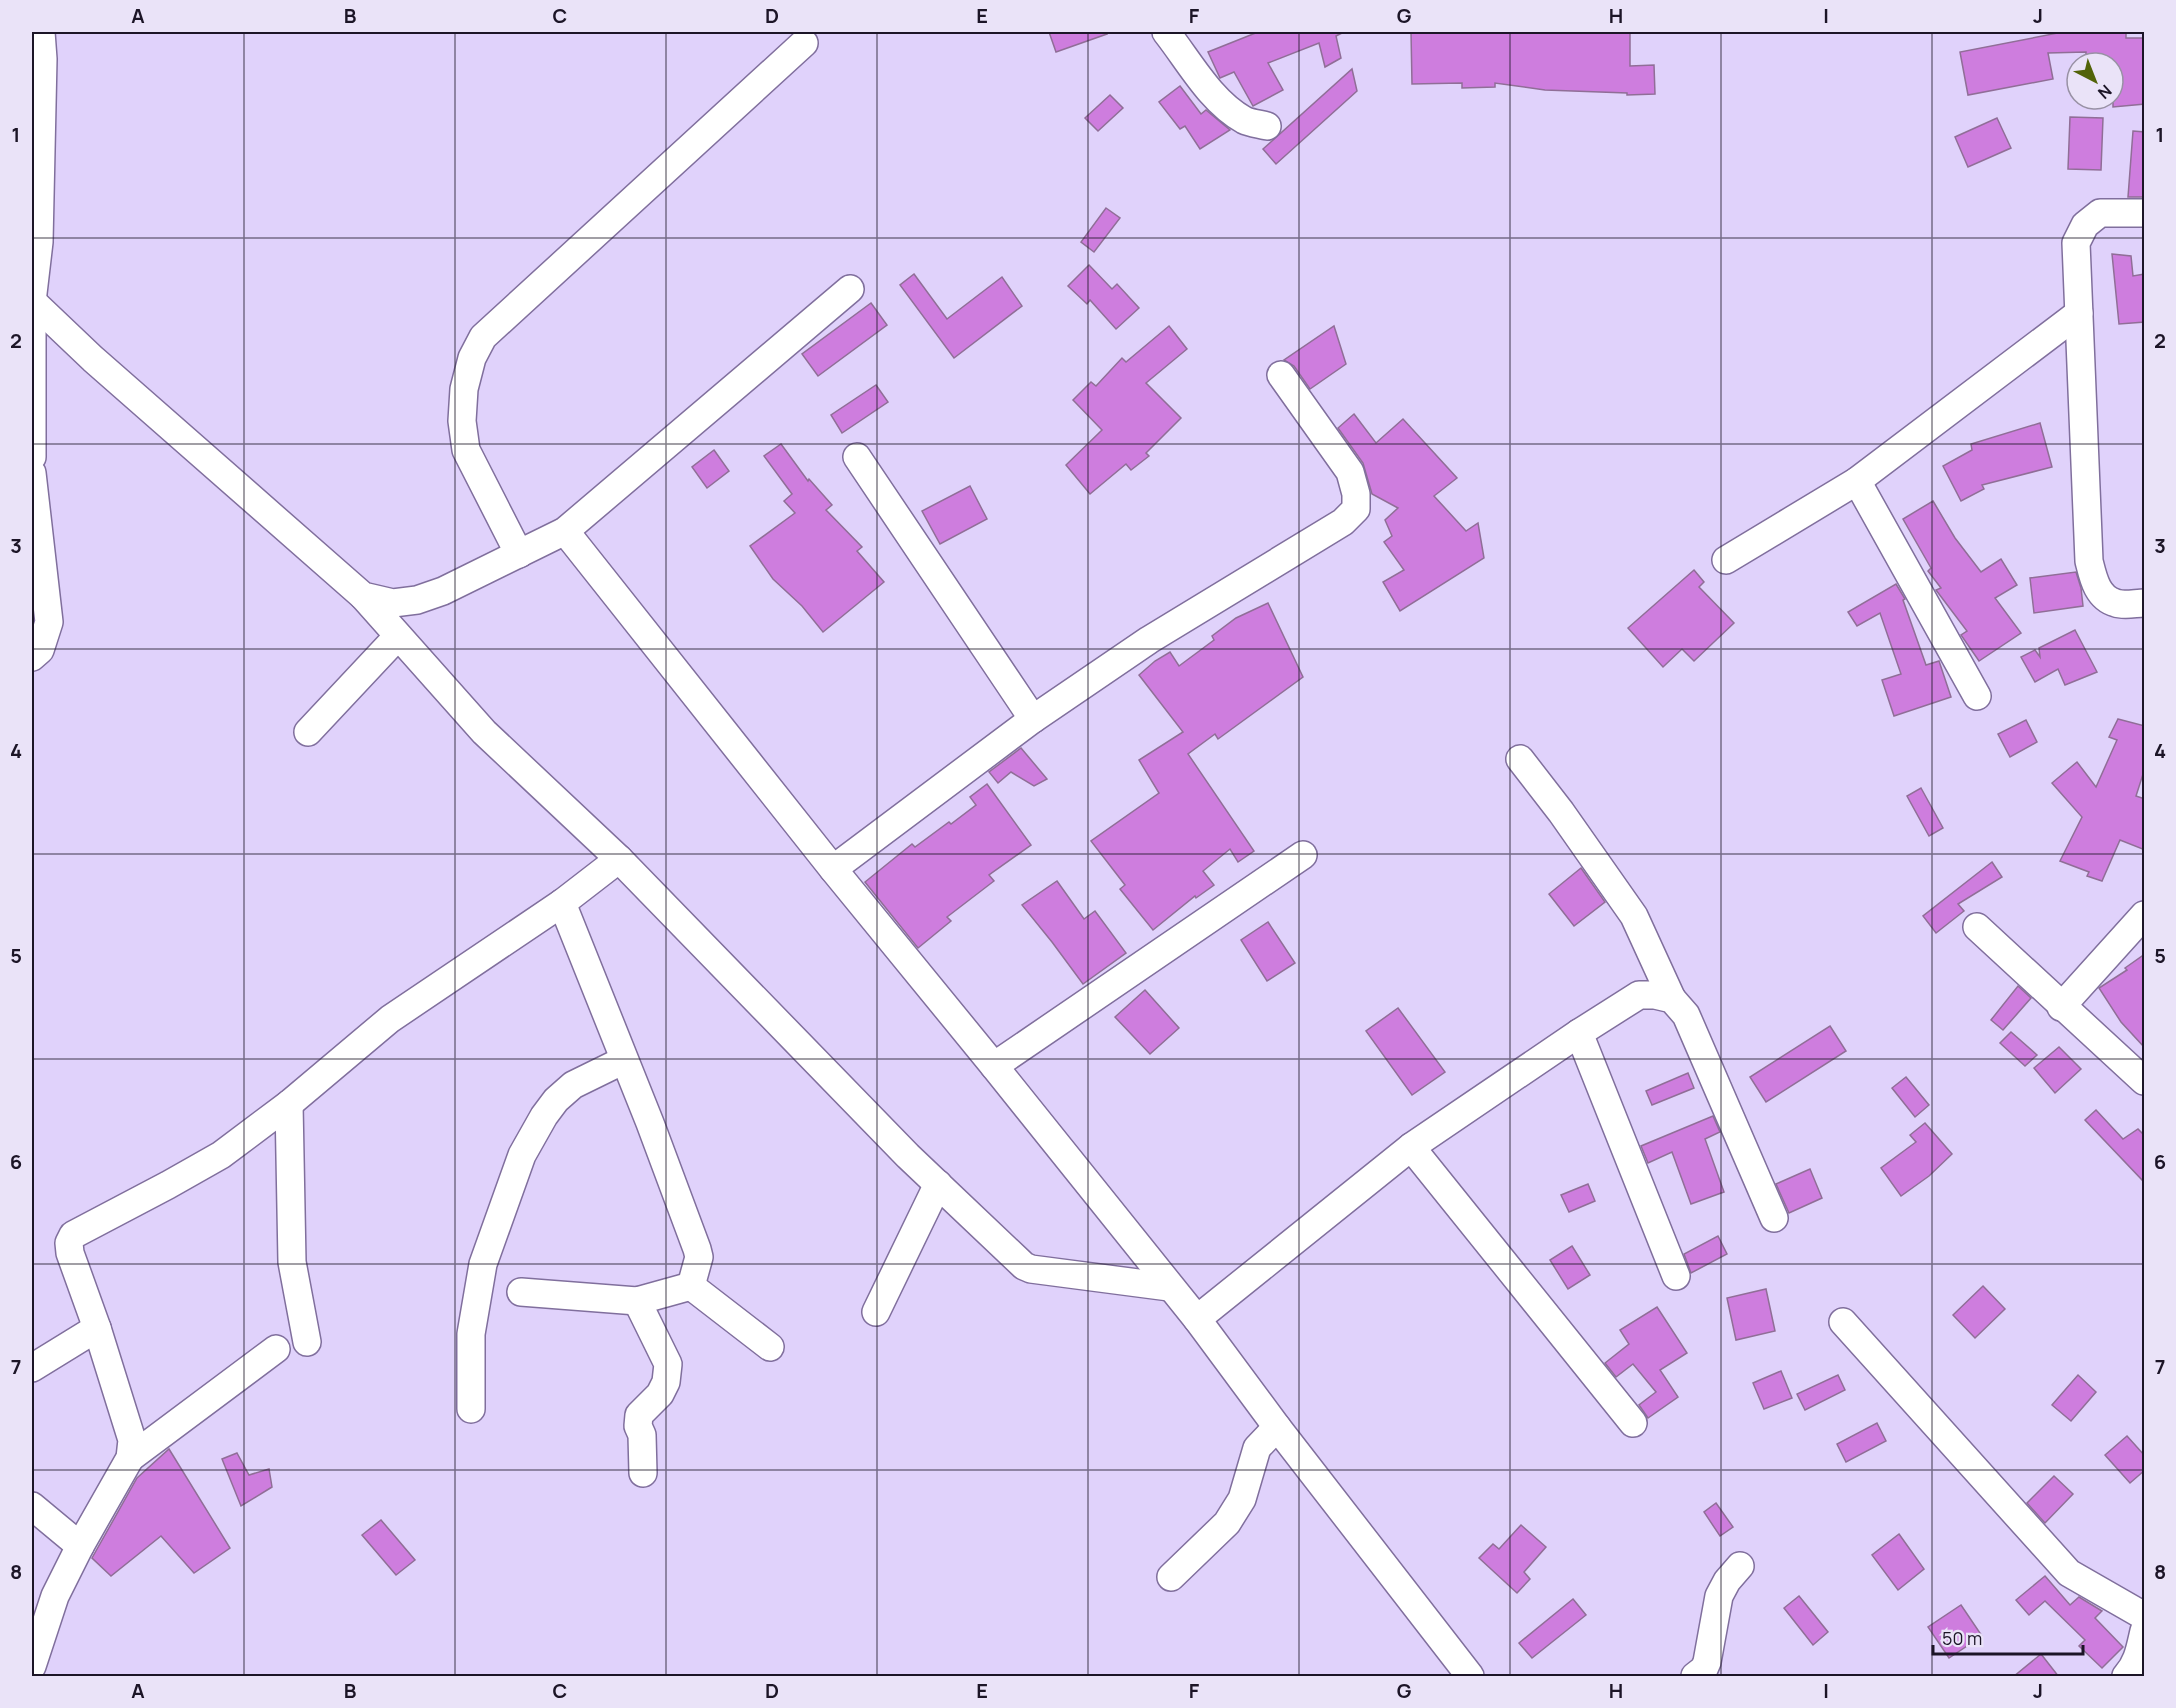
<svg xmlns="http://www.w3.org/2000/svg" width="2176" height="1708" viewBox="0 0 2176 1708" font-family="Manrope,sans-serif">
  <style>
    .building { fill: #ce7dde; stroke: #906e97; stroke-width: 1.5 }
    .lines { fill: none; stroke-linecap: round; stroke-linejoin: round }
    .minor-casing { stroke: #806f9d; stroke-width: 30 }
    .minor { stroke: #fff; stroke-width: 27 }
    .grid { fill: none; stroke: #1c1527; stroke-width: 1.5; stroke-opacity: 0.55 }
    .neatline { fill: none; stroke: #1c1527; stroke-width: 2 }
    .grid-label { font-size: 20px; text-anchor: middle; font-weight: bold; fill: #1c1527 }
  </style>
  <rect width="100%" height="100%" fill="#e0d2fb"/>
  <g class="building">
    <path d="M1049 32H1106L1107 34 1056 52Z"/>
    <path d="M1258 32H1344L1336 36 1341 58 1325 67 1319 43 1268 63 1283 90 1253 106 1234 72 1220 78 1208 52Z"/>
    <path d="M1411 32H1630V66L1654 65 1655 94 1627 95V93L1545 90 1495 83V87L1462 88V83L1412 84Z"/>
    <path d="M2058 32H2126V38H2145V104L2113 107V63H2086V52L2048 53 2053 79 1968 95 1960 52 2058 33Z"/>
    <path d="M1352 69 1357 91 1276 164 1263 149Z"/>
    <path d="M1180 86 1201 114 1206 110 1230 130 1200 149 1185 126 1180 129 1159 102Z"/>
    <path d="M1110 95 1123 108 1098 131 1085 118Z"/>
    <path d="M2070 117 2103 118 2101 170 2068 169Z"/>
    <path d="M1997 118 2011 148 1968 167 1955 137Z"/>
    <path d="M2133 131 2145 132V197H2128Z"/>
    <path d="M1106 208 1120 218 1094 252 1081 242Z"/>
    <path d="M2112 254 2131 256 2133 276 2145 274V322L2119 324Z"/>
    <path d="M1089 265 1112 289 1117 284 1139 308 1116 329 1090 300 1087 304 1068 286Z"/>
    <path d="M914 274 947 319 1002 277 1022 306 954 358 900 285Z"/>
    <path d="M871 303 887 325 818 376 802 354Z"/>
    <path d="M1169 326 1187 349 1146 383 1181 418 1146 453 1149 456 1131 470 1126 464 1090 494 1066 465 1102 430 1073 400 1091 382 1096 386 1122 358 1126 362Z"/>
    <path d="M1334 326 1346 364 1310 389 1294 366 1284 360Z"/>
    <path d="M876 385 888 402 842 433 831 415Z"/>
    <path d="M1354 414 1376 443 1403 419 1457 478 1434 496 1466 531 1478 523 1484 558 1400 611 1383 582 1404 570 1384 542 1392 536 1385 520 1398 508 1372 494 1363 463 1338 428Z"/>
    <path d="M2040 423 2052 467 1982 485 1984 489 1961 501 1943 466 1972 450 1971 444Z"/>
    <path d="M781 444 808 481 809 479 832 505 826 510 862 547 857 551 884 582 823 632 802 606 773 579 750 546 795 513 784 501 792 494 764 456Z"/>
    <path d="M714 450 729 471 707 488 692 467Z"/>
    <path d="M970 486 987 519 940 544 922 511Z"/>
    <path d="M1933 501 1955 538 1981 572 2001 559 2017 585 1995 598 2021 633 1979 661 1961 635 1967 631 1936 590 1941 588 1928 571 1931 568 1903 519Z"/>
    <path d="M1694 570 1704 582 1699 587 1734 623 1694 661 1682 649 1663 667 1628 628Z"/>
    <path d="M2076 572 2081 588 2083 606 2034 613 2030 578Z"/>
    <path d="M1896 584 1905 599 1903 600 1926 665 1939 661 1951 697 1894 716 1882 680 1901 674 1880 613 1857 626 1848 612Z"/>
    <path d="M1268 603 1303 677 1218 739 1215 734 1188 754 1254 851 1238 862 1230 849 1203 871 1214 885 1196 898 1195 896 1153 930 1120 889 1125 885 1091 841 1159 793 1139 760 1183 732 1139 675 1155 661 1170 652 1179 666 1214 640 1212 636 1236 618Z"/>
    <path d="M2075 630 2097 672 2065 685 2058 669 2035 682 2021 657 2035 650 2040 657 2039 648Z"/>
    <path d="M2118 719 2145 726V768L2136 796 2145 799V850L2120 840 2102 881 2087 876 2089 872 2060 861 2082 817 2052 783 2077 762 2096 787 2117 740 2109 737Z"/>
    <path d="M2026 720 2037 742 2010 757 1998 734Z"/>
    <path d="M1021 748 1047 779 1034 786 1011 772 998 783 989 772Z"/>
    <path d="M987 784 1031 845 989 875 994 881 947 917 951 921 918 948 865 882 912 844 915 847 949 822 951 824 976 805 970 797Z"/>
    <path d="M1921 788 1943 828 1929 836 1907 796Z"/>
    <path d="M1992 862 2002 877 1958 904 1964 911 1936 933 1923 916Z"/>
    <path d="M1581 868 1605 902 1574 926 1549 894Z"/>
    <path d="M1057 881 1084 919 1095 911 1126 953 1083 984 1052 942 1022 905Z"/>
    <path d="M1268 922 1295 963 1267 981 1241 940Z"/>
    <path d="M2145 954V1048L2121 1022 2099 988 2127 970 2125 968Z"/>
    <path d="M2018 986 2031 998 2003 1030 1991 1020Z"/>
    <path d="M1145 990 1179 1028 1150 1054 1115 1017Z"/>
    <path d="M1398 1008 1445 1072 1412 1095 1366 1031Z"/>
    <path d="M1830 1026 1846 1051 1766 1102 1750 1077Z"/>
    <path d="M2011 1032 2037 1055 2025 1066 2000 1043Z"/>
    <path d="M2059 1047 2081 1069 2055 1093 2034 1068Z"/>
    <path d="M1688 1073 1694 1088 1652 1105 1646 1091Z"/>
    <path d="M1906 1077 1929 1105 1915 1117 1892 1088Z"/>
    <path d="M2096 1110 2123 1139 2138 1129 2145 1136V1183L2085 1120Z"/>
    <path d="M1713 1116 1720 1132 1705 1139 1724 1192 1691 1204 1672 1152 1648 1163 1641 1146Z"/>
    <path d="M1925 1123 1952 1154 1929 1176 1901 1196 1881 1168 1916 1142 1910 1135Z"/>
    <path d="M1810 1169 1822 1198 1789 1213 1776 1184Z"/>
    <path d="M1588 1184 1595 1201 1569 1212 1561 1195Z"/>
    <path d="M1718 1236 1727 1254 1691 1273 1684 1254Z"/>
    <path d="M1572 1246 1590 1275 1568 1289 1550 1260Z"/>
    <path d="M1983 1286 2005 1309 1975 1338 1953 1315Z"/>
    <path d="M1766 1289 1775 1331 1736 1340 1727 1298Z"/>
    <path d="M1657 1307 1687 1353 1660 1370 1678 1397 1648 1418 1639 1405 1656 1392 1633 1364 1616 1377 1605 1363 1629 1344 1620 1330Z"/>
    <path d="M1781 1371 1792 1398 1764 1409 1753 1383Z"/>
    <path d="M1838 1375 1845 1390 1805 1410 1797 1394Z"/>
    <path d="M2078 1375 2096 1392 2071 1421 2052 1405Z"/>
    <path d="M1877 1423 1886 1441 1846 1462 1837 1444Z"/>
    <path d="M2127 1436 2145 1456V1470L2130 1483 2105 1455Z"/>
    <path d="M169 1449 230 1548 194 1573 161 1536 111 1576 92 1558 137 1478Z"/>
    <path d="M237 1453 249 1475 269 1469 272 1487 241 1506 222 1459Z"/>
    <path d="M2054 1476 2073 1494 2045 1523 2027 1503Z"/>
    <path d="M1716 1503 1733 1527 1720 1536 1704 1512Z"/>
    <path d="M381 1520 415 1560 396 1575 362 1535Z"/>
    <path d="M1521 1525 1546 1547 1524 1572 1530 1579 1517 1593 1479 1558 1493 1544 1499 1549Z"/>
    <path d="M1899 1534 1924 1569 1898 1590 1872 1555Z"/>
    <path d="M2045 1576 2070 1605 2079 1597 2102 1611 2095 1618 2123 1647 2102 1668 2079 1646 2085 1640 2045 1601 2029 1615 2016 1600Z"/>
    <path d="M1799 1596 1828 1632 1813 1645 1784 1608Z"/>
    <path d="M1573 1599 1586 1615 1532 1658 1519 1643Z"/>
    <path d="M1961 1605 1982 1636 1949 1658 1928 1627Z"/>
    <path d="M2041 1654 2059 1677H2013Z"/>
  </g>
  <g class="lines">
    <g class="minor-casing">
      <g id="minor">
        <path d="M1166 32C1189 61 1210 101 1244 120 1250 123 1259 124 1267 126"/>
        <path d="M2144 213H2100L2085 225 2076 243 2089 561C2093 577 2097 598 2116 603 2124 606 2136 603 2144 603"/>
        <path d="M32 301 93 359 363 596 393 603 417 600 443 591 565 531 850 289"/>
        <path d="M32 457V302L39 242 43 59 41 32"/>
        <path d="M857 457 1033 719"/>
        <path d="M32 473 49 622 40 650 32 657"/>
        <path d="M1857 481 1977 696"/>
        <path d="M565 531 833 869 994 1066 1197 1319 1277 1427 1470 1676"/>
        <path d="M519 554 466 450 462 421 464 389 472 358 483 337 804 43"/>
        <path d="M1726 560 1857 481 2079 313"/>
        <path d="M363 596 484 732 619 859 908 1156 1024 1266 1031 1269 1169 1287"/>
        <path d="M308 732 398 636"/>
        <path d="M1520 759 1561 812 1634 916 1672 999"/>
        <path d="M833 869 1033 719 1149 640 1343 522 1356 509V494L1350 472 1281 375"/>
        <path d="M562 903 650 1123 697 1249 699 1257 691 1286"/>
        <path d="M1977 927 2144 1081"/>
        <path d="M2061 1007 2144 915"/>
        <path d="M1579 1033 1676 1276"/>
        <path d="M994 1066 1303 855"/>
        <path d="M289 1104 292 1262 307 1342"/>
        <path d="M1411 1147 1633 1423"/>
        <path d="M691 1286 770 1347"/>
        <path d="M521 1292 637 1301 691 1286"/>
        <path d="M637 1301 668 1364 666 1382 660 1394 639 1415 638 1426 642 1435 643 1473"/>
        <path d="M876 1312 938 1184"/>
        <path d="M1197 1319 1411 1147 1579 1033 1639 995H1655L1672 999 1686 1015 1774 1218"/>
        <path d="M1843 1322 2069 1573 2144 1616"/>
        <path d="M32 1368 97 1328"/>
        <path d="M471 1409V1334L483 1264 522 1155 544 1116 556 1100 573 1085 624 1060"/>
        <path d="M130 1458 276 1349"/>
        <path d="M32 1506 80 1546"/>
        <path d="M1171 1577 1227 1523 1242 1499 1257 1448 1277 1427"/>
        <path d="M32 1666 55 1596 80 1546 130 1458 132 1440 97 1328 70 1253 69 1243 73 1235 168 1185 221 1155 289 1104 390 1019 562 903 619 859"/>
        <path d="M1695 1676 1704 1669 1707 1662 1719 1596 1727 1581 1740 1566"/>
        <path d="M2126 1676C2138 1663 2140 1648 2144 1631"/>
      </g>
    </g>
    <use href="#minor" class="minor"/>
  </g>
  <path class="grid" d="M244 32V1676M455 32V1676M666 32V1676M877 32V1676M1088 32V1676M1299 32V1676M1510 32V1676M1721 32V1676M1932 32V1676M32 238H2144M32 444H2144M32 649H2144M32 854H2144M32 1059H2144M32 1264H2144M32 1470H2144"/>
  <rect width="2176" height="1708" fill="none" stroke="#eae3f8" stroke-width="66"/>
  <g transform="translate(2095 81) rotate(138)"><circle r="28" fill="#eae3f8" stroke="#9891a4" stroke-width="1.5"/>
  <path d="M0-4.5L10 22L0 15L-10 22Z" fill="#526309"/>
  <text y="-9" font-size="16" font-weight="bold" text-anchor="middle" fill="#1c1527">N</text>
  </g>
  <path d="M1933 1645v9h150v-9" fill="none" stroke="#1c1527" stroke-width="3"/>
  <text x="1942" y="1645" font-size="18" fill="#1c1527" stroke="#eae3f8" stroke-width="4.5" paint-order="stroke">50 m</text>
  <rect x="33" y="33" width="2110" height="1642" class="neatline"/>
  <g class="grid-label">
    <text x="138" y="23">A</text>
    <text x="350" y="23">B</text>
    <text x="560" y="23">C</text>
    <text x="772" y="23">D</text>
    <text x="982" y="23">E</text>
    <text x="1194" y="23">F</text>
    <text x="1404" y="23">G</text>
    <text x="1616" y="23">H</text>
    <text x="1826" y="23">I</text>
    <text x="2038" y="23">J</text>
    <text x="16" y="142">1</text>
    <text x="2160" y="142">1</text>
    <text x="16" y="348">2</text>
    <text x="2160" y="348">2</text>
    <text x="16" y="553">3</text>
    <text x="2160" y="553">3</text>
    <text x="16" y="758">4</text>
    <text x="2160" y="758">4</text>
    <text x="16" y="963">5</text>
    <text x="2160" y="963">5</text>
    <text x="16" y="1169">6</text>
    <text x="2160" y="1169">6</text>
    <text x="16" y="1374">7</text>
    <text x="2160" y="1374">7</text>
    <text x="16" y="1579">8</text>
    <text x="2160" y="1579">8</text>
    <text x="138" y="1698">A</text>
    <text x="350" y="1698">B</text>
    <text x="560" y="1698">C</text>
    <text x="772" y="1698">D</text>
    <text x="982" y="1698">E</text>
    <text x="1194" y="1698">F</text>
    <text x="1404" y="1698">G</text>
    <text x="1616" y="1698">H</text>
    <text x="1826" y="1698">I</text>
    <text x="2038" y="1698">J</text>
  </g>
</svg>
